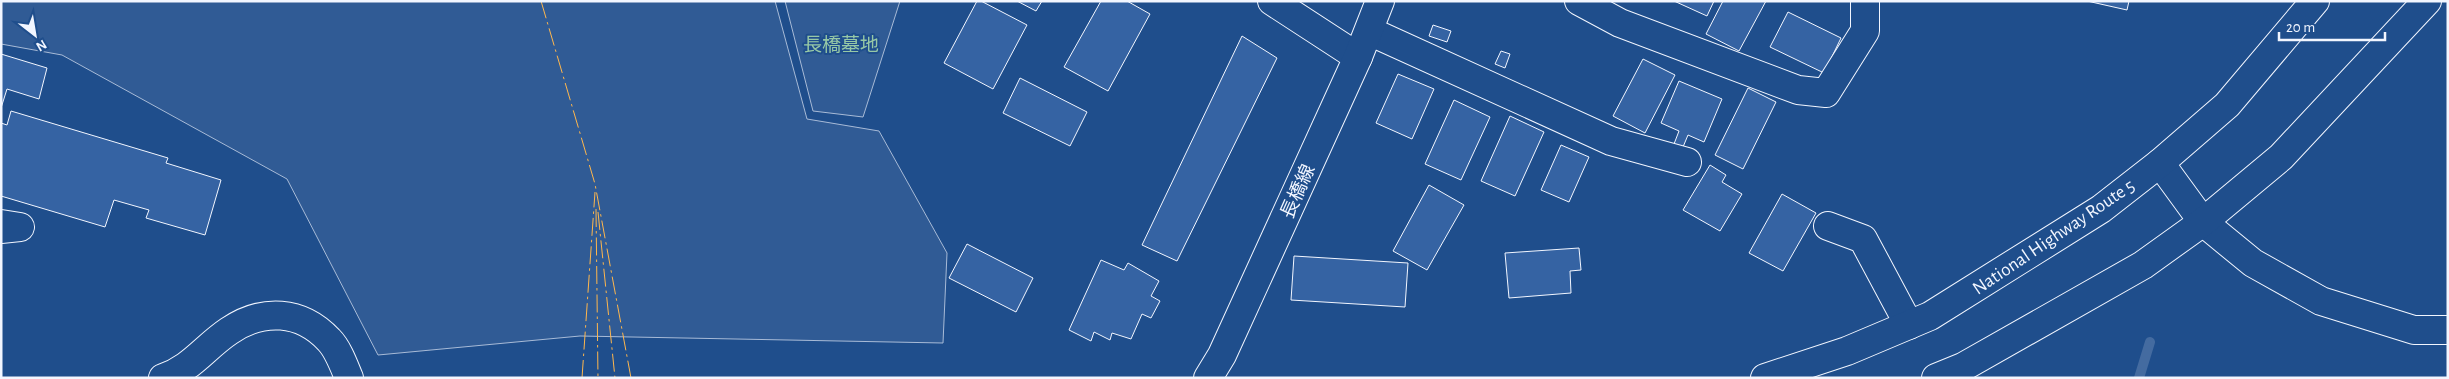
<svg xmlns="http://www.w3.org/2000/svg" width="2449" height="379" viewBox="0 0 2449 379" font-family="'Alegreya Sans','Noto Sans JP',sans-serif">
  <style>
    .built { fill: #305b95; stroke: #a8bbd7 }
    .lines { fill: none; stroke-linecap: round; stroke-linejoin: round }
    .stream { stroke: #446ba0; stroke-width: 10 }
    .building { fill: #3563a3; stroke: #f2f6ff }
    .minor-casing { stroke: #f2f6ff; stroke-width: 30 }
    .highway-casing { stroke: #f2f6ff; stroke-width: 30 }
    .minor { stroke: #1f4e8c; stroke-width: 28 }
    .highway { stroke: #1f4e8c; stroke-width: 28 }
    .power { stroke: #ffb74d; stroke-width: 1; stroke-dasharray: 18 4 2.5 4; stroke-linecap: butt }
    .labels { text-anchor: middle; stroke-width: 4; stroke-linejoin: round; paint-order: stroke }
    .park-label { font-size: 19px; fill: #97c8a6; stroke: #1f4e8c }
    .street-label { font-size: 19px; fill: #f2f6ff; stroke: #1f4e8c }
  </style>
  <rect width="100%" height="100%" fill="#1f4e8c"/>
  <g class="built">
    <path d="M1 1H775L807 119 879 131 947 253 943 343 580 336 378 355 287 179 62 55 1 44Z"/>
    <path d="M785 1H900L863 117 813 111Z"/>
  </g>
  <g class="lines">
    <path class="stream" d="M2139 378 2150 342"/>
  </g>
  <g class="building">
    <path d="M977 1H981L1027 25 993 89 944 63Z"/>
    <path d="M1017 1H1042L1036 11Z"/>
    <path d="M1101 1H1127L1150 14 1108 91 1064 67Z"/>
    <path d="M1674 1H1714L1707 16Z"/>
    <path d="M1723 1H1766L1739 51 1706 34Z"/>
    <path d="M2087 1H2129L2127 10Z"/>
    <path d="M1788 12 1841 38 1824 73 1770 47Z"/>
    <path d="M1433 25 1451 31 1447 42 1429 36Z"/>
    <path d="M1242 36 1277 58 1177 261 1142 245Z"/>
    <path d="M1501 51 1510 54 1505 68 1495 64Z"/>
    <path d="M1 54 47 68 39 99 7 89 1 108Z"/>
    <path d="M1643 59 1675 75 1645 133 1613 116Z"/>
    <path d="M1398 74 1434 89 1412 139 1376 123Z"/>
    <path d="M1020 78 1087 112 1070 146 1003 113Z"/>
    <path d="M1679 81 1722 99 1704 142 1688 135 1683 147 1674 144 1679 131 1661 123Z"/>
    <path d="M1748 88 1776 102 1743 169 1715 155Z"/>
    <path d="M1454 100 1490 117 1461 180 1425 164Z"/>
    <path d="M11 111 168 158 166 163 221 180 205 235 146 218 149 210 114 200 105 227 1 196V123L7 125Z"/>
    <path d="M1510 116 1544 132 1515 196 1481 181Z"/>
    <path d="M1561 145 1589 157 1569 202 1541 190Z"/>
    <path d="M1710 165 1726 175 1722 182 1742 194 1720 231 1683 210Z"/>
    <path d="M1429 185 1464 205 1427 270 1393 251Z"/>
    <path d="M1782 194 1816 213 1783 271 1749 253Z"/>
    <path d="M967 244 1033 278 1016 312 949 278Z"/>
    <path d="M1579 248 1581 270 1570 271 1571 293 1509 298 1505 253Z"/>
    <path d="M1294 256 1408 263 1405 307 1291 300Z"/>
    <path d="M1101 260 1124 270 1128 263 1159 281 1151 296 1160 301 1151 318 1142 314 1131 339 1112 333 1110 340 1094 332 1091 341 1069 330Z"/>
  </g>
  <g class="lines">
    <g class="minor-casing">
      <g id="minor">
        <path d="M1272 1 1358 57"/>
        <path d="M1579 1 1620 23 1798 90 1826 93 1865 31V1"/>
        <path d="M1369 31 1611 141 1687 162"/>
        <path d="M2160 163 2203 222 2253 263 2321 301 2414 330H2448"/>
        <path d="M1 224 20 227 1 229"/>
        <path d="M1828 226 1863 239 1909 325"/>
        <path d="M163 378C191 369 205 347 229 331 263 308 301 310 329 340 338 349 344 366 349 378"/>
        <path d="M1208 378 1222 355 1358 57 1380 1"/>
      </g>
    </g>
    <g class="highway-casing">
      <g id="highway">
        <path d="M1765 378 1847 351 1930 316 2101 209 2160 163 2227 105 2315 1"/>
        <path d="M1936 378 1963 367 2143 265 2203 222 2281 157 2427 1"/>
      </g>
    </g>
    <use href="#minor" class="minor"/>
    <use href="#highway" class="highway"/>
    <g class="power">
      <path d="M541 1 595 184 631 378"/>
      <path d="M596 209 598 378"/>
      <path d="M598 212 615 378"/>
      <path d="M582 378 595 192"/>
    </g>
  </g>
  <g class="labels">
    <g class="park-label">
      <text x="841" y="51">長橋墓地</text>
    </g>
    <g class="street-label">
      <text transform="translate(1297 191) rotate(-66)" y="7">長橋線</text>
      <text transform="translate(2053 236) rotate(-34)" y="7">National Highway Route 5</text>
    </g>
  </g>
  <rect width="2449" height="379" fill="none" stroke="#f2f6ff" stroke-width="5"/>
  <g transform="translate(35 35) rotate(149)" stroke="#1f4e8c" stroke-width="4" paint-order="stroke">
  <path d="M0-4L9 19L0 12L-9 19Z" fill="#f2f6ff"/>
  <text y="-8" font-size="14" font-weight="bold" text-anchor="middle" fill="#f2f6ff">N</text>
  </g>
  <path d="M2279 32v8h106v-8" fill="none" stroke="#f2f6ff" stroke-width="2.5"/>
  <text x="2286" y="32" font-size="15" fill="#f2f6ff" stroke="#1f4e8c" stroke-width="4" paint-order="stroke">20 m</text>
</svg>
